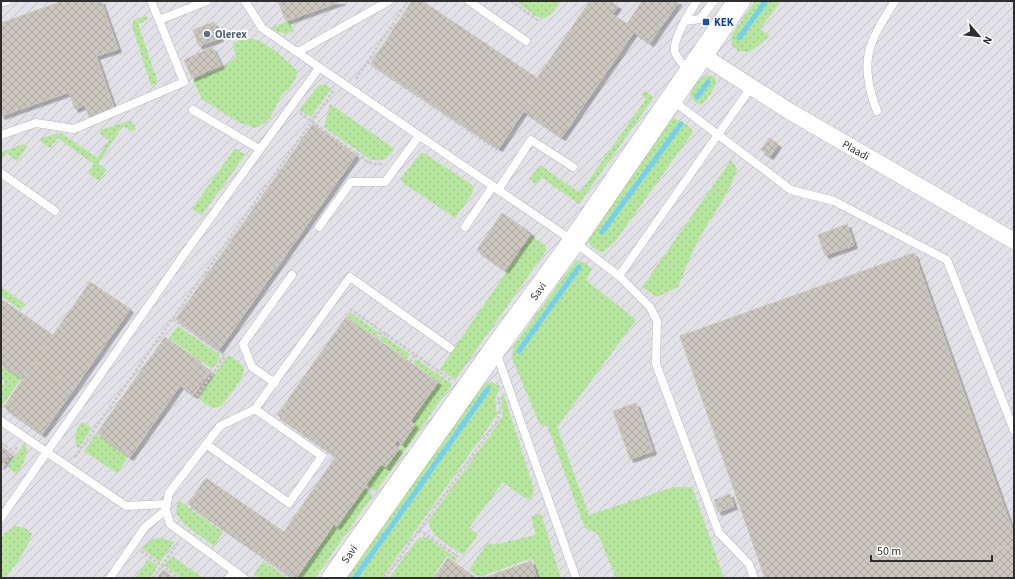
<svg xmlns="http://www.w3.org/2000/svg" width="1015" height="579" viewBox="0 0 1015 579" font-family="'Source Sans 3',sans-serif">
  <style>
    .industrial { fill: url(#industrial-furrows) }
    .grass { fill: url(#grass-dots) }
    .lines { fill: none; stroke-linecap: round; stroke-linejoin: round }
    .stream { stroke: #75cff0; stroke-width: 5 }
    .building { fill: url(#building-cross-hatch); stroke: #cbc5ba; filter: url(#shadow) }
    .lane-casing { stroke: #b4b7c1; stroke-width: 9 }
    .street-casing { stroke: #b4b7c1; stroke-width: 17 }
    .secondary-casing { stroke: #b4b7c1; stroke-width: 23 }
    .path { stroke: #c9c9c9; stroke-width: 2.5; stroke-dasharray: 3 2; stroke-linecap: butt }
    .lane { stroke: #fff; stroke-width: 8 }
    .street { stroke: #fff; stroke-width: 16 }
    .secondary { stroke: #fff; stroke-width: 22 }
    .transit-dot { fill: #1a4fb4; stroke: #fff; stroke-width: 1.5 }
    .service-dot { fill: #5c6f8a; stroke: #fff; stroke-width: 1.5 }
    .labels { text-anchor: middle; stroke-width: 3.5; stroke-linejoin: round; paint-order: stroke }
    .transit-label { font-size: 11px; font-weight: bold; fill: #164399; stroke: #fff; text-anchor: start }
    .service-label { font-size: 11px; font-weight: bold; fill: #4e5e75; stroke: #fff; text-anchor: start }
    .street-label { font-size: 11px; fill: #2e2e2e; stroke: #fff }
  </style>
  <defs>
    <pattern id="industrial-furrows" width="10" height="10" patternUnits="userSpaceOnUse"><rect width="10" height="10" fill="#e3e1e8"/><path d="M-1 1l2-2M0 10L10 0M9 11l2-2" fill="none" stroke="#c3c1c7"/></pattern>
    <pattern id="grass-dots" width="8" height="8" patternUnits="userSpaceOnUse"><rect width="8" height="8" fill="#b6e59e"/><path d="M2 2h.1M6 6h.1" fill="none" stroke="#9dc588" stroke-width="1.8" stroke-linecap="round"/></pattern>
    <pattern id="building-cross-hatch" width="8" height="8" patternUnits="userSpaceOnUse"><rect width="8" height="8" fill="#cbc7bf"/><path d="M0 0l8 8M0 8l8-8" fill="none" stroke="#afaba4"/></pattern>
    <filter id="shadow"><feDropShadow dx="3.5" dy="3.5" stdDeviation="0" flood-color="#0004"/></filter>
  </defs>
  <rect width="100%" height="100%" fill="#efe9e1"/>
  <rect class="industrial" x="1" y="1" width="1013" height="577"/>
  <g class="grass">
    <path d="M516 1H561C542 29 540 18 516 1Z"/>
    <path d="M755 1H781L760 29 770 36 750 52 738 51 731 44 732 34Z"/>
    <path d="M145 16 148 18 147 20 138 24 158 83 151 85 132 26 134 20Z"/>
    <path d="M288 21 294 31C285 35 279 33 271 28Z"/>
    <path d="M244 39C246 39 250 38 253 39 265 41 290 62 297 71L296 78 289 89 282 94 270 118 264 124 255 128 238 122 202 99 193 80 223 67 236 57 233 43Z"/>
    <path d="M707 75 714 76C720 86 708 96 702 105L694 101 690 95C694 85 697 80 707 75Z"/>
    <path d="M324 84 331 89 311 117 299 110 318 86Z"/>
    <path d="M645 91 654 97 579 204 541 177 536 184 529 179 540 165 578 192 581 191 646 99 641 94Z"/>
    <path d="M330 104 395 149 384 160H371L324 127Z"/>
    <path d="M672 118C681 120 689 125 693 132L614 243 603 252C593 249 590 247 587 237Z"/>
    <path d="M129 121 132 122 136 129 132 131 123 126 98 163 106 170 99 181 88 173 94 164 58 138 50 148 40 141 41 138 61 133 97 158 109 140 100 134 101 130Z"/>
    <path d="M24 144 27 147 17 161 6 153 1 160V152Z"/>
    <path d="M235 148 245 155 202 215 192 209Z"/>
    <path d="M421 153 425 154 474 186 472 194 455 218 402 182 401 178Z"/>
    <path d="M731 160 737 169C729 193 717 209 704 230 693 248 686 267 678 287L657 297 642 287Z"/>
    <path d="M531 236 545 245 546 251 455 380 440 369Z"/>
    <path d="M576 260 585 263 592 269 586 280 636 320 557 427 589 515 674 487H692L724 578H616L598 534 585 528 549 430 547 426 540 425 512 358 514 345Z"/>
    <path d="M1 287 25 304 21 310 1 296Z"/>
    <path d="M350 312 379 333 376 337 346 316Z"/>
    <path d="M178 326 221 356 212 369 169 338Z"/>
    <path d="M382 335 410 354 407 359 379 339Z"/>
    <path d="M228 355C233 358 240 362 243 367 247 376 228 397 222 405 213 412 206 404 198 398Z"/>
    <path d="M416 359 452 384 376 492 367 485 381 465 386 468 416 424 412 421 439 382 413 363Z"/>
    <path d="M1 366 21 379 2 406 1 387 5 381 1 378Z"/>
    <path d="M491 382 500 386 495 399 497 415 382 578H347L483 384Z"/>
    <path d="M503 392 534 489 533 495 529 499 525 498 503 482 469 528 478 535 463 555C451 546 428 536 429 520L502 418C504 409 499 400 503 392Z"/>
    <path d="M82 422 92 428 78 449C73 437 75 432 82 422Z"/>
    <path d="M96 434 128 457 117 473 84 451Z"/>
    <path d="M25 442C29 455 24 463 17 474L7 467Z"/>
    <path d="M365 489 373 495 315 578H297L334 526 337 528Z"/>
    <path d="M178 500 223 532 214 546 184 524 176 513Z"/>
    <path d="M541 514 561 578H539L532 558 479 577 469 570 488 542 493 545 536 535 531 516Z"/>
    <path d="M15 526 25 528 32 534C26 551 16 564 5 578H1V538L5 533Z"/>
    <path d="M421 537 428 538 457 559 455 562 447 556 432 578H389L416 541Z"/>
    <path d="M161 538 174 542 160 562 141 548 153 539Z"/>
    <path d="M172 556 203 578H182L164 565Z"/>
    <path d="M148 559 158 566 150 578H135Z"/>
    <path d="M263 561 287 578H260L254 574Z"/>
  </g>
  <g class="lines">
    <g class="stream">
      <path d="M739 38 766 1"/>
      <path d="M697 97 708 82"/>
      <path d="M602 232 681 124"/>
      <path d="M519 351 579 267"/>
      <path d="M355 578 488 389"/>
    </g>
  </g>
  <g class="building">
    <path d="M63 1H101L118 49 96 56 114 108 89 117 85 105 75 109 69 92 1 116V23Z"/>
    <path d="M278 1H342L286 21Z"/>
    <path d="M412 1H422L543 82 499 148 371 63Z"/>
    <path d="M590 1H610L618 6 612 14 627 24 642 1H679L650 43 634 32 562 137 524 111 543 82 537 78Z"/>
    <path d="M214 22 220 38 199 46 193 30Z"/>
    <path d="M212 47 221 65 192 78 184 60Z"/>
    <path d="M313 124 356 155 219 350 176 319Z"/>
    <path d="M769 138 778 144 770 156 761 150Z"/>
    <path d="M502 213 531 233 505 270 477 250Z"/>
    <path d="M847 224 854 245 825 255 818 235Z"/>
    <path d="M914 253 1014 535V544L917 578H765L680 336Z"/>
    <path d="M90 282 130 309 74 389 34 362Z"/>
    <path d="M1 299 53 335 23 379 1 364Z"/>
    <path d="M346 317 438 382 410 421 415 425 402 444 397 440 394 445 399 449 386 467 381 464 337 526 334 524 296 578H294L188 504 206 478 284 532 336 456 277 415Z"/>
    <path d="M165 337 198 360 130 457 97 433Z"/>
    <path d="M34 362 74 389 42 434 4 407Z"/>
    <path d="M198 362 211 371 194 395 181 386Z"/>
    <path d="M636 403 653 451 630 459 613 411Z"/>
    <path d="M1 446 10 453 1 466Z"/>
    <path d="M730 494 734 506 718 512 714 500Z"/>
    <path d="M1014 544V578H917Z"/>
    <path d="M448 558 476 578H434Z"/>
    <path d="M531 561 537 578H484Z"/>
    <path d="M163 570 174 578H157Z"/>
  </g>
  <g class="lines">
    <g class="lane-casing">
      <g id="lane">
        <path d="M151 1 159 20 207 1"/>
        <path d="M245 1 262 28 573 241 619 276 752 86"/>
        <path d="M469 1 526 41"/>
        <path d="M1 3 7 1"/>
        <path d="M685 21 700 19 714 1"/>
        <path d="M298 52 389 1"/>
        <path d="M690 72C684 66 677 59 675 52 672 40 690 11 697 1"/>
        <path d="M672 100 791 190 834 201 947 260 1014 430"/>
        <path d="M193 110 259 149"/>
        <path d="M877 111C858 62 868 43 895 1"/>
        <path d="M1 135 36 123 74 129 184 82 159 20"/>
        <path d="M1 173 55 211"/>
        <path d="M498 190 531 140 573 167"/>
        <path d="M319 227 351 182H385L419 136"/>
        <path d="M465 227 493 186"/>
        <path d="M619 276 650 307 657 321 656 364 719 533 749 564 754 578"/>
        <path d="M496 352 576 578"/>
        <path d="M275 383 252 367 243 344 292 275"/>
        <path d="M1 421 126 506 167 504"/>
        <path d="M206 444 289 503 322 456 255 409"/>
        <path d="M1 518 185 253 319 68"/>
        <path d="M110 578 145 527 166 510"/>
        <path d="M229 578 234 571"/>
        <path d="M244 578 170 524 166 510 169 493 220 426 255 409 350 277 450 348"/>
      </g>
    </g>
    <g class="street-casing">
      <path id="street" d="M702 55 789 111 1014 241"/>
    </g>
    <g class="secondary-casing">
      <path id="secondary" d="M333 578 495 349 567 251 739 1"/>
    </g>
    <g class="path">
      <path d="M427 1 428 2"/>
      <path d="M511 1 539 21"/>
      <path d="M367 62 497 150"/>
      <path d="M356 79 408 1"/>
      <path d="M300 113 368 162 375 164H383"/>
      <path d="M350 309 451 380"/>
      <path d="M173 319 225 356 196 397"/>
      <path d="M377 339 382 331"/>
      <path d="M410 362 415 355"/>
      <path d="M1 443 14 452"/>
      <path d="M75 457 334 90"/>
      <path d="M1 470 18 446"/>
      <path d="M365 486 373 492"/>
      <path d="M419 530 460 558"/>
      <path d="M141 551 179 578"/>
      <path d="M264 559 291 578"/>
      <path d="M153 578 178 543"/>
      <path d="M385 578 497 421 501 409 498 397"/>
    </g>
    <use href="#lane" class="lane"/>
    <use href="#street" class="street"/>
    <use href="#secondary" class="secondary"/>
  </g>
  <rect class="transit-dot" x="702" y="18" width="8" height="8" rx="2"/>
  <circle class="service-dot" cx="207" cy="34" r="4"/>
  <g class="labels">
    <g class="transit-label">
      <text x="714" y="26">KEK</text>
    </g>
    <g class="service-label">
      <text x="215" y="38">Olerex</text>
    </g>
    <g class="street-label">
      <text transform="translate(856 150) rotate(30)" y="4">Plaadi</text>
      <text transform="translate(538 291) rotate(-54)" y="4">Savi</text>
      <text transform="translate(349 554) rotate(-55)" y="4">Savi</text>
    </g>
  </g>
  <rect width="1015" height="579" fill="none" stroke="#2e2e2e" stroke-width="4"/>
  <g transform="translate(979 36) rotate(118)" stroke="#ffffff" stroke-width="3" paint-order="stroke">
  <path d="M0-3L7 15L0 10L-7 15Z" fill="#2e2e2e"/>
  <text y="-6" font-size="11" font-weight="bold" text-anchor="middle" fill="#2e2e2e">N</text>
  </g>
  <path d="M871 555v6h121v-6" fill="none" stroke="#2e2e2e" stroke-width="2"/>
  <text x="877" y="555" font-size="12" fill="#2e2e2e" stroke="#ffffff" stroke-width="3" paint-order="stroke">50 m</text>
</svg>
